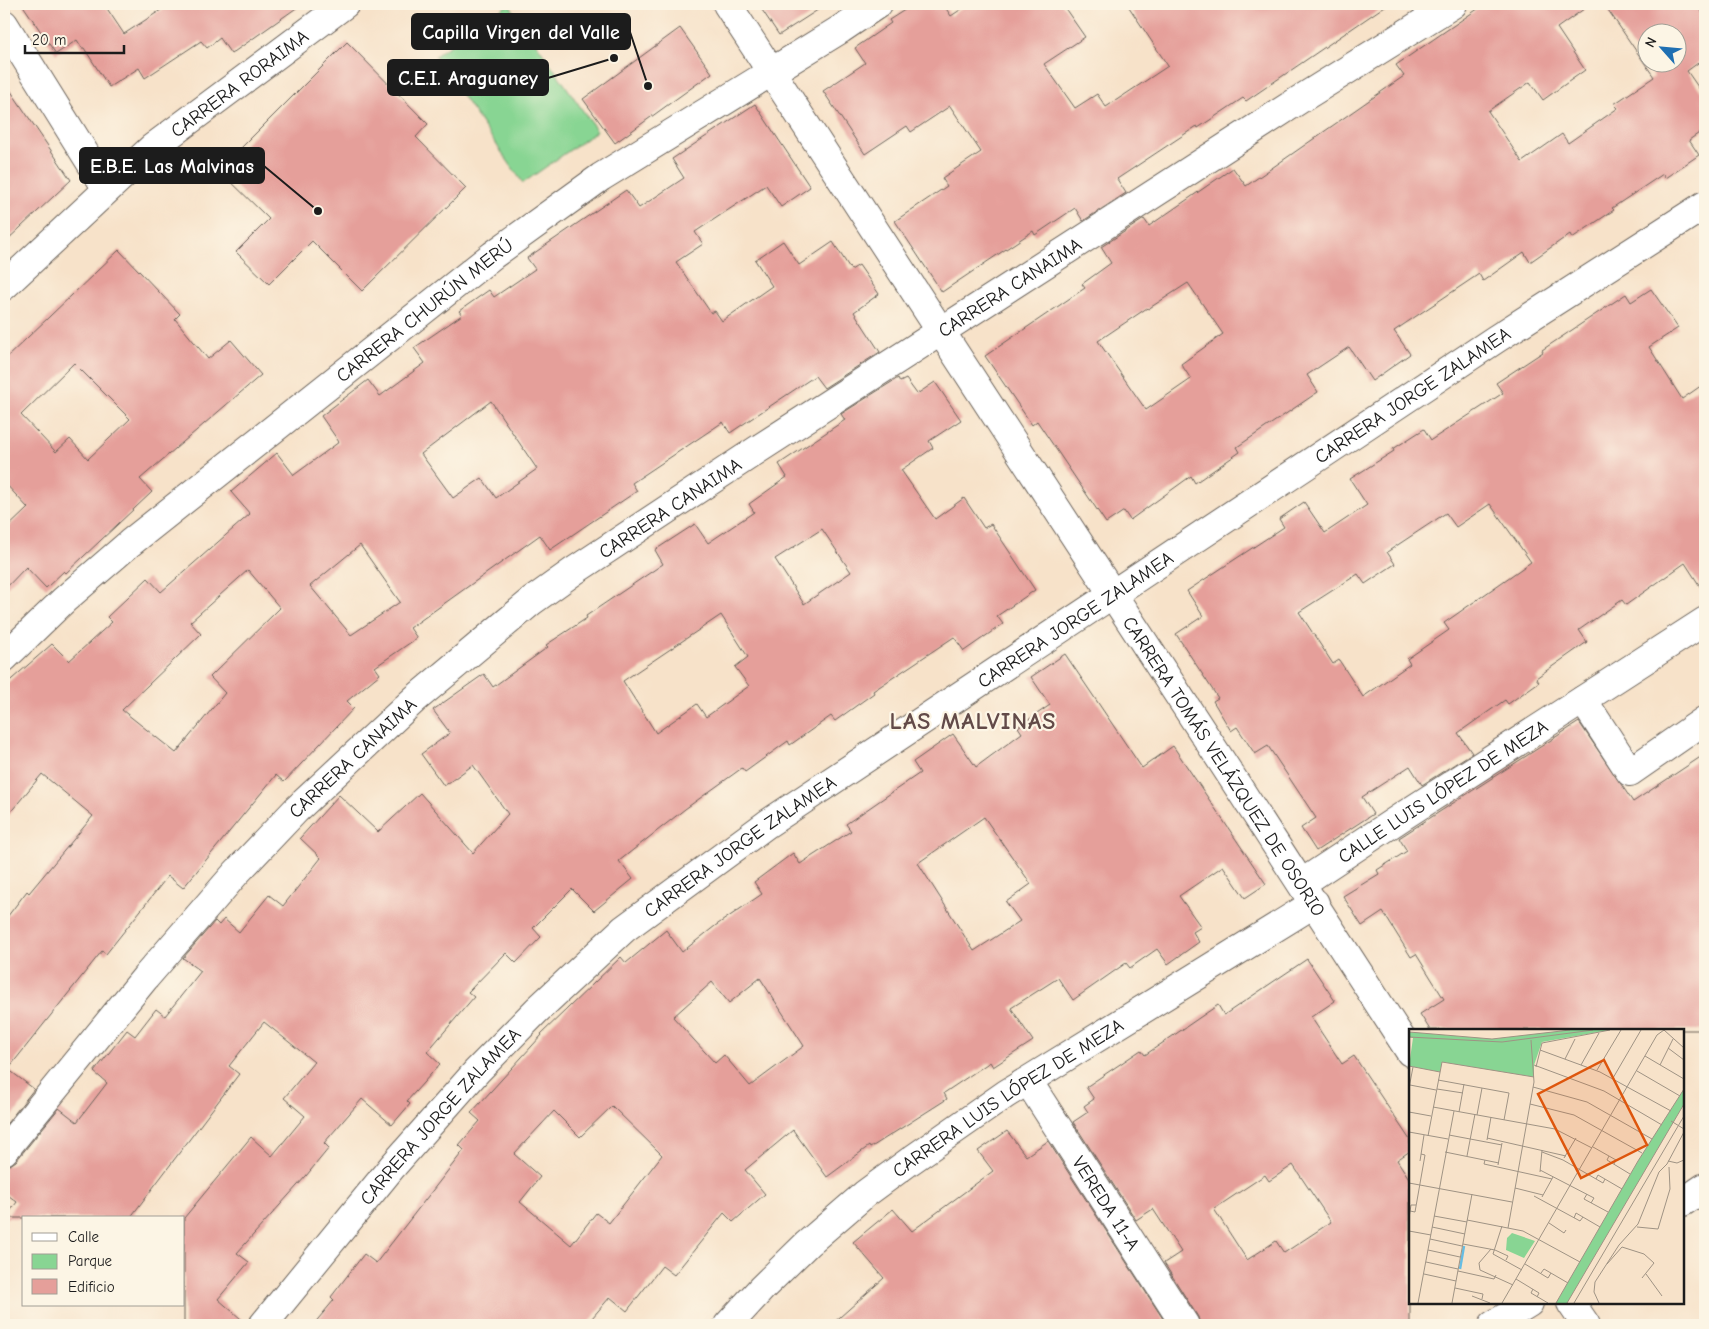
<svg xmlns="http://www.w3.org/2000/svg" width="1709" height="1329" viewBox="0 0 1709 1329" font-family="'Comic Neue',sans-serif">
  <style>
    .green { fill: #88d593; stroke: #527858 }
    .building { fill: #e59f9a; fill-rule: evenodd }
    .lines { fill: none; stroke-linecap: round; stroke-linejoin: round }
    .street-casing { stroke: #696159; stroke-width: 30 }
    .street { stroke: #fff; stroke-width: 28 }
    .labels { text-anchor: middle; stroke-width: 4.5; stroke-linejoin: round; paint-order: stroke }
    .street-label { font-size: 19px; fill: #1c1c1c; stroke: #fcf5e5 }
    .district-label { font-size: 24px; font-weight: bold; letter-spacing: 1px; fill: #624a48; stroke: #fcf5e5 }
    .inset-river { fill: none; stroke: #66bde3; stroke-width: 2.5 }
    .inset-road { fill: none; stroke: #9f9384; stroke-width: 1 }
    .view { fill: #de560d; fill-opacity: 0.15; stroke: #de560d; stroke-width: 2.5 }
    .inset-edge { fill: none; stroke: #1c1c1c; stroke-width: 2.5 }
    .leader { fill: none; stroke: #1c1c1c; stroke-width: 2 }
    .callout-dot { fill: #1c1c1c; stroke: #fcf5e5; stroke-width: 2 }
    .callout { fill: #1c1c1c; stroke: #1c1c1c; stroke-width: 2 }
    .callout-label { font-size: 20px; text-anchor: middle; font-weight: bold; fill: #fff }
  </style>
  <rect width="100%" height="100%" fill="#fcf5e5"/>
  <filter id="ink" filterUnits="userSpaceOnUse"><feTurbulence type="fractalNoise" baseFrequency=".02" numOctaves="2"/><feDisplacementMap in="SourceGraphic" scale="10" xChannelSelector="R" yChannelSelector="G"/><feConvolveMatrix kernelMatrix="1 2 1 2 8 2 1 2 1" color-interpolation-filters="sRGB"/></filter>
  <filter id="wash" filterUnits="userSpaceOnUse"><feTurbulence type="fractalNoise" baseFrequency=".0096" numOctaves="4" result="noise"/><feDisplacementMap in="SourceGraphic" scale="20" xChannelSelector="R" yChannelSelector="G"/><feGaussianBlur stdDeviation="1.12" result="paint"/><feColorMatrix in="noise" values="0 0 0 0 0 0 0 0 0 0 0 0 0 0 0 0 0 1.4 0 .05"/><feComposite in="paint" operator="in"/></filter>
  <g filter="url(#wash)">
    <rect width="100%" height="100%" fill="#f7e2c9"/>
    <path class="green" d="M509 4 597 131 523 183 435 56Z"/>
    <g id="blocks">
      <g class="building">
        <path d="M22 4H104L124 34 170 4H302L231 54 220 38 207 48 201 41 145 78 139 68 109 87 84 48H82L77 40 56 54Z"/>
        <path d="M758 4H827L779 35Z"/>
        <path d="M914 4H943L951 16 969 4H1062L1085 37 1044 64 1075 108 1097 94 1106 107 1168 66 1127 4H1388L1246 101 1243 98 1198 128 1197 126 1117 179 1126 193 1083 221 1075 208 1035 235 1033 231 942 292 895 221 947 186 942 178 981 152 950 106 911 132 907 126 865 154 823 91 865 63 855 48 891 23 889 20Z"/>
        <path d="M1485 4H1591L1557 28 1585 70 1543 100 1530 82 1488 111 1522 162 1562 134 1568 143 1618 108 1614 104 1654 77 1604 4H1698L1705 18V58L1687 71 1705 97V129L1689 140 1699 155 1665 178 1663 174 1612 208 1614 210 1572 238 1570 234 1530 262 1524 252 1483 281 1479 274 1394 331 1410 354 1372 381 1349 347 1307 375 1318 392 1237 447 1240 452 1195 483 1191 476 1130 520 1124 511 1106 523 1037 421 1032 425 985 356 1085 288 1082 284 1111 263 1101 247 1144 219 1149 226 1233 168 1246 186 1404 76 1396 65ZM1646 32H1676V62H1646ZM1188 283 1223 334 1181 364 1191 379 1146 410 1098 341 1147 308 1148 309Z"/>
        <path d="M680 28 712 73 615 143 583 99Z"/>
        <path d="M347 42 428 124 416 137 466 188 362 291 312 241 269 284 236 252 269 219 219 170Z"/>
        <path d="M4 81 71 180 4 243Z"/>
        <path d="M755 104 810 187 781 207 766 185 695 232 703 244 676 262 711 313 715 311 722 321 772 286 755 260 783 241 799 265 833 242 851 270 859 265 879 294 854 312 880 352 824 388 815 376 730 433 723 422 632 483 637 491 550 550 540 535 410 628 417 638 375 667 380 674 347 701 354 708 284 782 276 775 183 888 168 876 106 954 102 951 8 1069 34 1089 4 1127V921L27 891 29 893 93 816 42 774 4 820V686L52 644 69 661 112 622 107 617 148 578 161 592 250 514 231 492 277 453 294 475 339 442 321 416 368 380 380 396 425 363 414 348 462 315 459 311 489 290 494 297 535 269 527 258 626 190 639 208 684 178 672 159ZM491 401 537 469 496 498 482 478 453 498 421 454ZM360 545 400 602 351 635 310 586ZM248 570 280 608 210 677 225 693 176 753 122 710 201 634 190 622Z"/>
        <path d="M119 250 180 314 175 319 208 359 231 340 261 375 140 479 152 492 66 573 64 571 46 588 26 567 4 590V531L28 508 4 482V360ZM74 363 130 419 88 459 70 439 56 452 21 415Z"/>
        <path d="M1651 289 1678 328 1649 347 1682 399 1705 383V594L1685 563 1626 605 1622 600 1579 630 1587 642 1536 678 1539 682 1508 704 1505 700 1458 733 1472 753 1422 785 1410 766 1362 797 1373 814 1316 851 1301 828 1316 818 1268 746 1255 754 1237 727 1231 731 1213 701 1218 698 1176 634 1203 616 1187 591 1284 527 1279 519 1304 502 1325 533 1367 505 1350 479 1394 451 1393 449 1424 429 1431 440 1503 393 1496 383 1543 352 1542 350 1626 294 1631 302ZM1490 504 1531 562 1444 623 1449 630 1407 659 1410 664 1363 697 1339 660 1333 664 1299 612 1358 574 1365 584 1395 564 1387 552 1446 513 1456 527Z"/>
        <path d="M898 378 900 382 906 379 917 394 935 382 961 420 929 441 933 448 901 470 935 519 964 498 984 528 991 524 1035 590 997 616 1003 624 964 651 954 637 873 691 874 693 835 721 831 716 790 745 788 741 745 772 742 768 685 809 619 861 633 879 594 911 572 889 533 928 541 937 516 963 506 953 468 992 474 997 427 1052 440 1064 407 1101 410 1104 392 1125 362 1099 324 1143 329 1148 306 1176 237 1253 249 1262 218 1299 248 1325H184V1218L251 1137 272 1156 305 1116 284 1098 314 1062 264 1022 229 1066 239 1074 130 1218H5L17 1202 4 1192V1166L10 1165 16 1161 59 1108 77 1122 107 1083 94 1072 127 1030 135 1036 156 1009 165 1016 201 971 183 958 215 921 219 925 224 919 239 932 269 895 283 906 321 858 300 838 339 795 378 832 420 793 473 853 508 814 473 765 444 786 421 754 450 733 433 710 484 674 493 687 548 647 546 645 587 618 586 616 663 564 655 550 695 524 708 543 754 512 749 504 787 477 779 464 845 420 841 414ZM822 529 851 572 804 604 775 559ZM721 615 748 657 735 667 749 686 706 717 697 704 656 733 623 681Z"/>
        <path d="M1065 654 1142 768 1173 746 1266 884 1245 898 1223 866 1179 896 1201 927 1193 932 1199 942 1168 964 1157 949 1130 968 1126 963 1073 1000 1058 978 1011 1008 1033 1041 993 1067 990 1062 944 1093 947 1099 870 1148 869 1146 827 1177 793 1130 745 1170 765 1194 733 1222 724 1213 674 1275 662 1266 627 1311 610 1297 586 1325H313L334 1300 331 1297 364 1254 376 1263 464 1150 459 1145 480 1121 471 1113 542 1035 541 1034 621 957 626 963 666 930 682 952 715 926 762 894 754 882 793 853 800 864 851 831 846 824 920 773 913 762 953 734 976 767 1022 733 1018 727 1050 705 1031 677ZM984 817 1031 884 1006 902 1020 921 974 951 918 863ZM760 978 804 1046 750 1086 724 1055 715 1063 673 1017 712 982 729 1003ZM612 1106 662 1155 609 1223 596 1213 571 1245 520 1202 540 1177 514 1154 554 1111 580 1137Z"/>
        <path d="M1579 722 1633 802 1705 754V1030H1430L1420 1014 1444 999 1416 954 1411 957 1383 912 1362 926 1343 896 1379 874 1377 870 1407 851 1399 838Z"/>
        <path d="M1307 959 1335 1001 1311 1017 1342 1064 1354 1056 1410 1140V1151L1397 1160 1410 1180V1325H1200L1198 1317 1164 1263 1181 1252 1153 1209 1136 1220 1073 1122 1088 1112 1084 1106 1094 1099 1086 1087 1141 1050 1145 1055 1218 1005 1224 1015ZM1293 1165 1331 1222 1284 1253 1276 1241 1247 1260 1214 1209 1265 1175 1269 1181Z"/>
        <path d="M1007 1131 1026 1156 1048 1141 1167 1325H831L884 1278 853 1242 893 1209 912 1231 993 1171 978 1151Z"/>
      </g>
    </g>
  </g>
  <g filter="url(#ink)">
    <use href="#blocks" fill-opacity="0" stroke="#696159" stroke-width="1"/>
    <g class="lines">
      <g class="street-casing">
        <g id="street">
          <path id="s1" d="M727 4C953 355 1185 701 1410 1052"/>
          <path d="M4 24 107 189"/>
          <path id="s2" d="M4 286 152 148 345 4"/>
          <path id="s3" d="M4 658 64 600 130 543 493 255 601 177 841 29 878 4"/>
          <path d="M1583 700 1630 772 1705 720"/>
          <path id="s4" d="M1302 883 1403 816 1705 621"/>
          <path id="s5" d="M1028 1081 1185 1325"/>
          <path id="s6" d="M4 1151 145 978 236 873 296 810 415 699 532 601 574 571 757 450 1299 100 1453 4"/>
          <path d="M1683 1202 1705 1187"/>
          <path d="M1571 1303 1586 1325"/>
          <path id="s7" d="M263 1325 392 1167 477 1071 537 1010 624 929 767 824 1496 339 1705 205"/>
          <path id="s8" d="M728 1325 762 1288 807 1244 865 1194 910 1161 1006 1094 1315 903"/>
          <path d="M1493 1325 1529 1303"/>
        </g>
      </g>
      <use href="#street" class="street"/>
    </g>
  </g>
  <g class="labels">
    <g class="street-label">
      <text dy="7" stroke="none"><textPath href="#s2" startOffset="311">CARRERA RORAIMA</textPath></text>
      <text dy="7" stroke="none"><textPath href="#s6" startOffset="1336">CARRERA CANAIMA</textPath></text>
      <text dy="7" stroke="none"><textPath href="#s3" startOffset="546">CARRERA CHURÚN MERÚ</textPath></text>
      <text dy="7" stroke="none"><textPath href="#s7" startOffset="1489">CARRERA JORGE ZALAMEA</textPath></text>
      <text dy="7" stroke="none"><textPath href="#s6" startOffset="931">CARRERA CANAIMA</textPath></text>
      <text dy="7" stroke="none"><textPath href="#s7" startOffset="1084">CARRERA JORGE ZALAMEA</textPath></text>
      <text dy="7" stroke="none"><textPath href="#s6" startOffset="526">CARRERA CANAIMA</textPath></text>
      <text dy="7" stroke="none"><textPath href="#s1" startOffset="910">CARRERA TOMÁS VELÁZQUEZ DE OSORIO</textPath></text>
      <text dy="7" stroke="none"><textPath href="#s4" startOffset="168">CALLE LUIS LÓPEZ DE MEZA</textPath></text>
      <text dy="7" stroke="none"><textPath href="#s7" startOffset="679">CARRERA JORGE ZALAMEA</textPath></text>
      <text dy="7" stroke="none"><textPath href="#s8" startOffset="362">CARRERA LUIS LÓPEZ DE MEZA</textPath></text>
      <text dy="7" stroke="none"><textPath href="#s7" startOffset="274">CARRERA JORGE ZALAMEA</textPath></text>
      <text dy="7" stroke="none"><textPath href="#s5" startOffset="145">VEREDA 11-A</textPath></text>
    </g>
    <g class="district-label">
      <text x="973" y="729">LAS MALVINAS</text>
    </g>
  </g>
  <g transform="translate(1409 1029)">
    <rect width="275" height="275" fill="#f7e2c9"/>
    <path d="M161 1H201L133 13 125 36V48L33 33 31 43 0 37 4 9 0 8V3L83 10ZM275 60V75L158 274H147L229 132ZM103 204 126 212 115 229 97 221 98 209Z" fill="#88d593"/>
    <path class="inset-river" d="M51 240 55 217"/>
    <path class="inset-road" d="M255 1 275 19M0 3 83 10 161 1M0 8 93 13 184 1M259 19 275 31M131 21 191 43 262 82M236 27 275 50M156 30 166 10M125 36 195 62 253 96M172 36 190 4M251 36 264 10M0 37 31 43M127 38 133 14 201 1M188 41 212 1M228 42 271 67M204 49 232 1M29 51 100 64 95 91M1 56 27 61M124 58 178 73 243 110M0 59 4 38M28 60 54 64M121 75 165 86 233 124M24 78 146 100 183 119M0 83 22 87M50 83 55 55M68 86 73 59M262 92 275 100M0 103 39 110M40 106 93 116M19 107 33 33 125 48M78 109 157 127M78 111 82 88M184 118 207 131 205 135M36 123 90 134M133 123 154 131 194 154 196 150M58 127 66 85M200 127 198 131 221 145M155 129 167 109M76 131 75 135 143 150M11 132 15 106M259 132 268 134 275 131M89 136 93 114M131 141 185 169 182 174M131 143 133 121M187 150 189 146 213 160M0 154 103 173M106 159 134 166M178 165 175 170 199 183M125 167 171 192 174 188M133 168 144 148M1 182 6 183 16 126 12 125M25 187 58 193M0 189 2 176H7M165 189 167 184 191 198M58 191 114 202 171 233M140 194 155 204 157 201M93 197 84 225 113 241M23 198 56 205M228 198 249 200 261 160 260 138M99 199 125 53 122 11M0 202 22 206M21 210 53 217M54 215 86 221 99 227 97 231M213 218 235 225 245 234 233 249M19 221 51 228M17 233 49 240M116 235 139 249 142 244M198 235 213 218M71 241 104 256M71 241 70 234 82 220M49 242 85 250 87 246M132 244 135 240 159 254M15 245 47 252M237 245 253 267M107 250 130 264 128 268M46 259 74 265 73 270M124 260 122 264 139 274M63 267 81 274M9 274 45 82M43 274 63 165M93 274 248 6 255 1M147 274 229 132 275 60M158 274 275 75M165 274 275 87M190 274 185 263 186 253 210 216 229 195 250 143 258 135 275 103"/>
    <path class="view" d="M195 31 238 116 172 149 129 65Z"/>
    <rect width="275" height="275" class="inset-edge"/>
  </g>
  <path class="leader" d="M648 86L630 32M614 58L548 78M318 211L264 166"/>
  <g class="callout-dot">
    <circle cx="648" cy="86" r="5"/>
    <circle cx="614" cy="58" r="5"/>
    <circle cx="318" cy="211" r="5"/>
  </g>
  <g class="callout">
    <rect x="412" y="14" width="218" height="35" rx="5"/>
    <rect x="388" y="60" width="160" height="35" rx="5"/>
    <rect x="80" y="148" width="184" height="35" rx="5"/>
  </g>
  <g class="callout-label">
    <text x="521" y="39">Capilla Virgen del Valle</text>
    <text x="468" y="85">C.E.I. Araguaney</text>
    <text x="172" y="173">E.B.E. Las Malvinas</text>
  </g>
  <rect width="1709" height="1329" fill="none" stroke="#fcf5e5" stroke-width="20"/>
  <rect x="22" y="1216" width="162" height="90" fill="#fcf5e5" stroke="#a29e95"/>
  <rect x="32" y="1233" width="25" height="8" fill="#ffffff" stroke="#a29e95"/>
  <text x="68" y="1242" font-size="15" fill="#1c1c1c">Calle</text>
  <rect x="32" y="1254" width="25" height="15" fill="#88d593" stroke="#a29e95"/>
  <text x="68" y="1266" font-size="15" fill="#1c1c1c">Parque</text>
  <rect x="32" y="1279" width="25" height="15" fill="#e59f9a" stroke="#a29e95"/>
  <text x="68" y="1292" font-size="15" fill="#1c1c1c">Edificio</text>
  <g transform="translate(1662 48) rotate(297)"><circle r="24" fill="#fcf5e5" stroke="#a29e95"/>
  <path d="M0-4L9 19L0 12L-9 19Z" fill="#1f6fb2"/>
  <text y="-8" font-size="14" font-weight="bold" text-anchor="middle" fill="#1c1c1c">N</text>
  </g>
  <path d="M25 45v8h99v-8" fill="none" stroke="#1c1c1c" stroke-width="2.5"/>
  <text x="32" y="45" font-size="15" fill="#1c1c1c" stroke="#fcf5e5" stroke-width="4" paint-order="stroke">20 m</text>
</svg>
